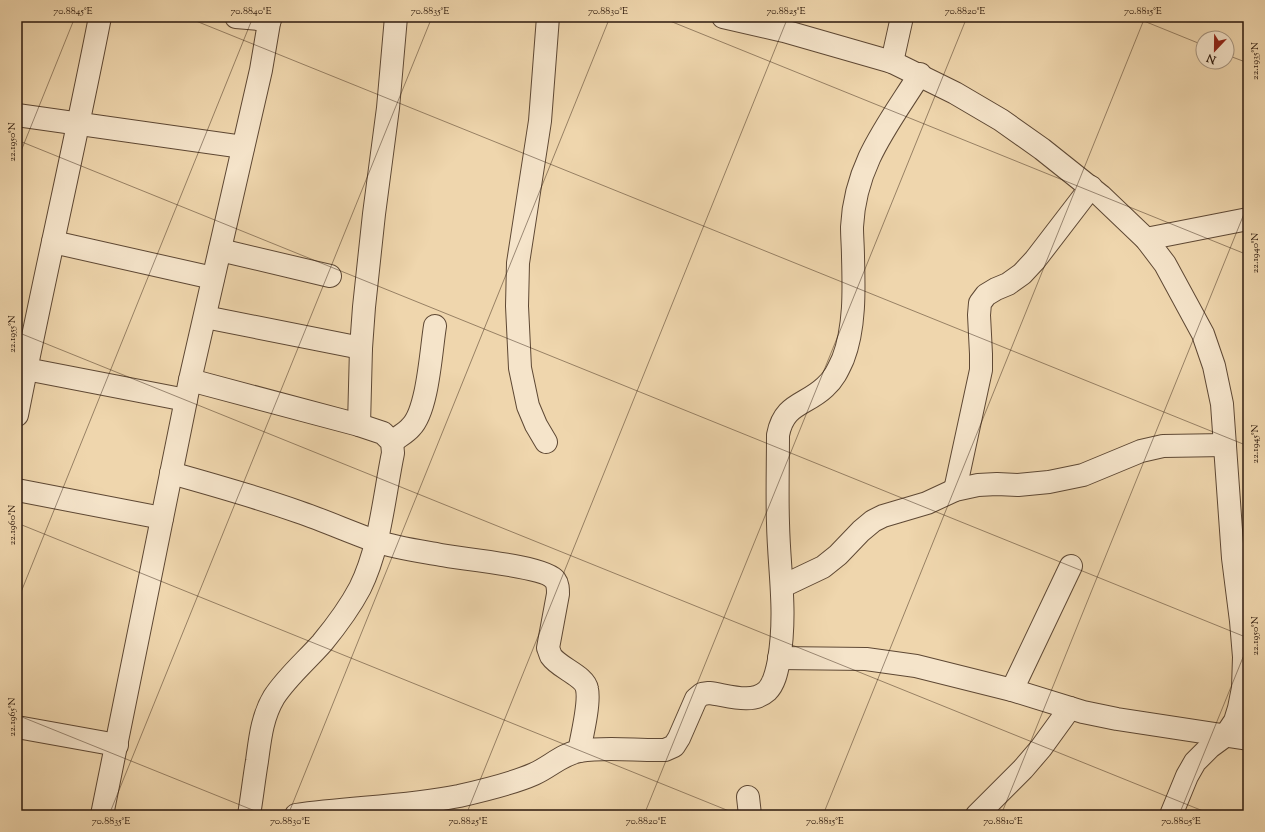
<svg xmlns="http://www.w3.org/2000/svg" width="1265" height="832" viewBox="0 0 1265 832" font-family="'Sorts Mill Goudy',serif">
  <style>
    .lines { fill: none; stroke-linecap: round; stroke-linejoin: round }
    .minor-casing { stroke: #5e4834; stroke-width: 24 }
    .minor { stroke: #f5e4ca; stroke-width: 22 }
    .ticks { fill: none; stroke: #2d190c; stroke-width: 1; stroke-opacity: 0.45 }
    .neatline { fill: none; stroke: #2d190c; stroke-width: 1.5 }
    .ticks-label { font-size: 10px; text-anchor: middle; fill: #2d190c }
  </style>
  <rect width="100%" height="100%" fill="#efd6ad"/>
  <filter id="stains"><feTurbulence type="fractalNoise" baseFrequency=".005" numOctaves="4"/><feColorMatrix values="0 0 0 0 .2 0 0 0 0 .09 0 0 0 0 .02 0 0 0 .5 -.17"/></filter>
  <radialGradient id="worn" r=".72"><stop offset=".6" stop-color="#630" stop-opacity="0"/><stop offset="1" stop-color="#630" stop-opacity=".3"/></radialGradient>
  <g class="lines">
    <g class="minor-casing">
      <g id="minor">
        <path d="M236 17 270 20"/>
        <path d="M723 17 784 31 892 62 955 93 1001 120 1042 149 1101 196 1146 239 1165 264 1203 334 1214 366 1222 404 1233 558 1241 621 1244 657 1243 688 1239 708 1235 721 1225 736 1210 747 1195 762 1187 776 1171 815"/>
        <path d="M892 62 902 17"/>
        <path d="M17 115 243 147"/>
        <path d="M1146 239 1248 219"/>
        <path d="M53 242 213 278"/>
        <path d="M220 250 330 276"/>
        <path d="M205 317 361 348"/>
        <path d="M26 369 186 400"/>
        <path d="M190 380 359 425 383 433 392 442 393 453C384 497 380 548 360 588 350 607 336 626 322 643 306 661 287 677 274 697 262 717 260 739 257 761 254 779 252 797 249 815"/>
        <path d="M17 415C43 282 74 150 100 17"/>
        <path d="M359 425 361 348 364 307 374 214 388 108 396 17"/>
        <path d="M392 442C398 437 406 433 411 427 428 410 431 350 435 326"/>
        <path d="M546 442 536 425 528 406 520 368 517 306 518 263 540 121 548 17"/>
        <path d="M171 473C214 485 257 497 299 512 325 521 350 532 375 541 397 548 419 551 441 555 461 559 545 566 555 580 558 584 558 589 558 594L548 648C549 650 550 654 551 656 559 668 585 676 587 689 590 703 582 736 579 751"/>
        <path d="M17 490 162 518"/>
        <path d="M955 490 981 370V354L979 315 980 303 986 295 996 289 1008 284 1022 274 1035 260 1091 187"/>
        <path d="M783 586 823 567 838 555 861 531 873 521 883 516 927 503 955 490 978 485 997 484 1018 485 1049 482 1083 475 1141 451 1163 446 1225 445"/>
        <path d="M779 658 866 659 916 666 1012 690 1083 712 1117 719 1248 739"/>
        <path d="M1012 690 1071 566"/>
        <path d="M17 727 117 745"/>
        <path d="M748 797 750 815"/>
        <path d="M102 815 190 380 261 70 270 17"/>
        <path d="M296 815C350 807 405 807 459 796 481 791 514 783 534 774 550 767 562 754 580 751 607 746 638 751 665 750L674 746 679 738 696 699 702 694 709 693C727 695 752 705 767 691 775 683 777 670 779 660 787 611 779 571 778 523 777 494 778 464 778 435 784 403 805 406 825 387 834 379 838 370 843 359 855 328 854 290 853 257 853 247 852 237 852 227 855 164 888 125 920 74"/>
        <path d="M977 815 1023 769 1041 748 1070 708"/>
      </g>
    </g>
    <use href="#minor" class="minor"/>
  </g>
  <path class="ticks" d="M186 17 1248 446M660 17 1248 255M1134 17 1203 45M1227 55 1248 63M17 140 1248 638M17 161 75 17M17 332 1213 815M17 523 739 815M17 602 253 17M17 715 265 815M109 815 432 17M288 815 610 17M466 815 788 17M644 815 967 17M823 815 1145 17M1001 815 1248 204M1179 815 1248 645"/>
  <rect width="1265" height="832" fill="none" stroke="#efd6ad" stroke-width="44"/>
  <g transform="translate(1215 50) rotate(202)"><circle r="19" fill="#f5e4ca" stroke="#a5937e"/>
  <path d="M0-3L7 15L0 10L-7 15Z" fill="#8f2418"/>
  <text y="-6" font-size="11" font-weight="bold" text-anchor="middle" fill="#2d190c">N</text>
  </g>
  <rect x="22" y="22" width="1221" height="788" class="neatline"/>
  <g class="ticks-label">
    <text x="73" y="14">70.8845°E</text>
    <text x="251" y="14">70.8840°E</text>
    <text x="430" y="14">70.8835°E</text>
    <text x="608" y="14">70.8830°E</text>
    <text x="786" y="14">70.8825°E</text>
    <text x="965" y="14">70.8820°E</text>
    <text x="1143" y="14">70.8815°E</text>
    <text transform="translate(1254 61) rotate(-90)" y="4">22.1935°N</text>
    <text transform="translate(11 142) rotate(-90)" y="4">22.1950°N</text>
    <text transform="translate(1254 253) rotate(-90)" y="4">22.1940°N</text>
    <text transform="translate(11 334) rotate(-90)" y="4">22.1955°N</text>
    <text transform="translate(1254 444) rotate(-90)" y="4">22.1945°N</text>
    <text transform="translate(11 525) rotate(-90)" y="4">22.1960°N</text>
    <text transform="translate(1254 636) rotate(-90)" y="4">22.1950°N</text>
    <text transform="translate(11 717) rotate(-90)" y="4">22.1965°N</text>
    <text x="111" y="824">70.8835°E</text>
    <text x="290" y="824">70.8830°E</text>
    <text x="468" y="824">70.8825°E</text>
    <text x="646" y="824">70.8820°E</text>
    <text x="825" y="824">70.8815°E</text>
    <text x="1003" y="824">70.8810°E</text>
    <text x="1181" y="824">70.8805°E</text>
  </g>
  <rect width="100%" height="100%" filter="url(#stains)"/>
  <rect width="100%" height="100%" fill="url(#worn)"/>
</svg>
